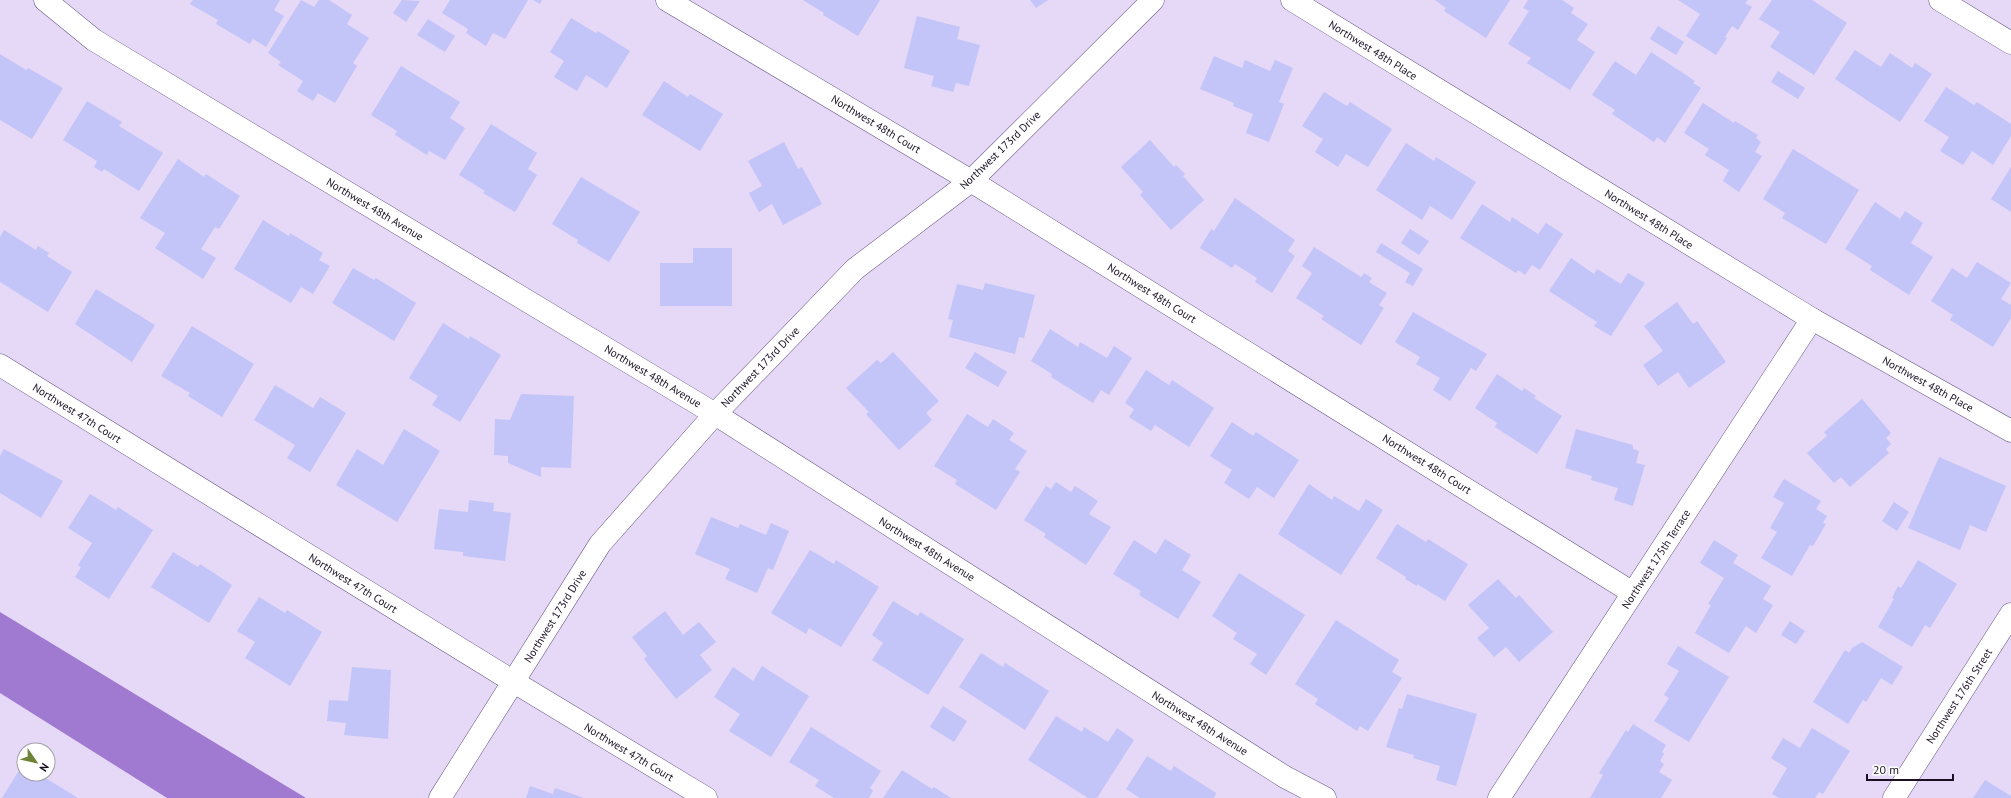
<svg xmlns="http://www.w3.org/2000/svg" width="2011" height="798" viewBox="0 0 2011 798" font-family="'PT Sans',sans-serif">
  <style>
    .water { fill: #a07ad0 }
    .building { fill: #c3c4f7 }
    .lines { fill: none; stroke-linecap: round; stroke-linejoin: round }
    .minor-casing { stroke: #6d5b86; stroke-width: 23 }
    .tertiary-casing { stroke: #6d5b86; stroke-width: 23 }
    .minor { stroke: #fff; stroke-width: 22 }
    .tertiary { stroke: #fff; stroke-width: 22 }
    .labels { text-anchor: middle; stroke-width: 3.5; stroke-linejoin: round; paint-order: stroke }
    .street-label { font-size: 11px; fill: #191123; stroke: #fff }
  </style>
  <rect width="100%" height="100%" fill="#e5d9f7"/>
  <path class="water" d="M0 612 306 798H167L0 693Z"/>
  <g class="building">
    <path d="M193 0H280L274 10 284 16 266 47 253 39 250 44 216 24 218 20 190 4Z"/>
    <path d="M301 0 314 7 319 0H329L352 15 347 24 369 38 353 63 357 66 335 103 318 93 313 101 297 91 303 81 278 65 281 62 268 53Z"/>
    <path d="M402 0 420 1 406 22 393 13Z"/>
    <path d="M450 0H528L505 39 493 33 486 46 466 33 468 29 442 13Z"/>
    <path d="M533 0H542L540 4Z"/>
    <path d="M803 0H880L858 36 823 15 824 13Z"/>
    <path d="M1030 0H1048L1036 8Z"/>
    <path d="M1435 0H1510L1486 38 1444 11 1446 8Z"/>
    <path d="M1528 0H1562L1574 8 1571 13 1588 24 1577 40 1595 52 1570 90 1527 63 1531 58 1508 44 1529 11 1523 8Z"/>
    <path d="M1678 0H1748L1745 3 1752 7 1738 30 1732 26 1725 37 1727 38 1716 55 1686 36 1700 14Z"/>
    <path d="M1772 0H1812L1847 23 1814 75 1770 47 1780 32 1759 19Z"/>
    <path d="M917 16 960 27 957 39 980 45 969 86 956 83 953 92 931 86 934 76 904 68Z"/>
    <path d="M571 18 596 33 598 31 630 51 607 88 586 75 577 91 554 77 564 61 550 52Z"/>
    <path d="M428 19 455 36 445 52 417 35Z"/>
    <path d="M1658 26 1684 42 1676 55 1650 39Z"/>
    <path d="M1855 50 1881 67 1890 53 1912 68 1915 63 1932 74 1900 122 1835 79Z"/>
    <path d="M1651 52 1695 81 1693 83 1701 88 1665 143 1657 137 1654 142 1612 114 1615 110 1592 95 1615 61 1636 75Z"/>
    <path d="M0 54 26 70 28 68 63 88 32 139 0 120Z"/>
    <path d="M1214 56 1242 68 1245 60 1270 71 1275 60 1293 68 1279 102 1284 104 1269 142 1246 133 1253 114 1233 106 1234 103 1200 89Z"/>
    <path d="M401 66 460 102 450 118 465 128 445 160 429 151 427 155 395 135 397 131 371 115Z"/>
    <path d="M1778 71 1805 88 1798 99 1771 82Z"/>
    <path d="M664 81 688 97 690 94 723 114 700 151 642 115Z"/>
    <path d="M1946 87 1974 105 1977 102 2011 124V136L1993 165 1972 151 1963 165 1940 151 1949 137 1924 121Z"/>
    <path d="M1324 92 1347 106 1350 102 1392 129 1368 167 1346 154 1338 167 1315 152 1323 139 1302 126Z"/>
    <path d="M87 101 122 122 119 126 163 153 139 191 104 169 102 172 94 167 97 161 63 140Z"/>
    <path d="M1703 103 1734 123 1735 121 1758 135 1756 138 1761 142 1755 152 1762 156 1739 192 1723 181 1729 170 1705 155 1709 149 1684 133Z"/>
    <path d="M491 124 537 153 528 169 537 175 515 212 483 193 485 191 459 175Z"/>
    <path d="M1150 140 1174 167 1176 165 1185 174 1183 176 1204 200 1171 230 1140 195 1143 192 1121 167Z"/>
    <path d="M784 142 798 169 802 167 822 204 783 225 772 204 759 212 754 203 749 193 762 186 748 161Z"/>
    <path d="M1406 143 1434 161 1436 157 1476 182 1452 220 1430 206 1422 220 1376 190Z"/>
    <path d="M1793 149 1859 190 1826 244 1782 218 1785 213 1763 199Z"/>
    <path d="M178 159 204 177 206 174 240 196 219 229 215 227 201 249 216 258 203 279 155 248 165 233 140 218Z"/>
    <path d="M2011 167V212L1991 199Z"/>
    <path d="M581 177 640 212 609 262 577 243 578 240 552 224Z"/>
    <path d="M1235 198 1295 240 1288 251 1295 256 1272 293 1255 282 1257 278 1235 264 1232 268 1200 248 1211 229 1214 231Z"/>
    <path d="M1875 202 1900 219 1905 211 1923 223 1911 243 1933 257 1909 295 1870 270 1872 266 1845 249Z"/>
    <path d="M1482 204 1510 222 1512 217 1538 234 1546 223 1563 234 1540 270 1532 265 1525 275 1518 270 1516 273 1460 238Z"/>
    <path d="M263 220 289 236 290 233 323 253 319 260 330 266 313 294 301 287 291 303 234 269Z"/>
    <path d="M1410 229 1429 241 1419 255 1401 243Z"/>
    <path d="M4 230 36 250 38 246 49 253 47 256 72 272 48 312 0 282V237Z"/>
    <path d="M1381 243 1423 269 1413 286 1405 282 1410 273 1376 252Z"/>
    <path d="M1314 247 1361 277 1364 273 1372 278 1369 282 1387 293 1379 305 1384 308 1361 345 1321 319 1324 316 1296 298 1312 273 1302 266Z"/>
    <path d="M693 248H732V306H660V263H693Z"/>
    <path d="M1571 258 1594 274 1597 269 1621 284 1628 273 1645 283 1611 336 1594 326 1597 322 1549 291Z"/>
    <path d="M1977 262 2011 283 2001 299 2011 305V318L1993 347 1950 320 1953 315 1931 301 1952 268 1967 278Z"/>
    <path d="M353 268 374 280 376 278 416 303 394 341 332 303Z"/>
    <path d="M985 283 1035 295 1024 338 1019 337 1015 354 949 337 953 320 948 319 957 284 983 290Z"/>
    <path d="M96 289 155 325 132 362 75 324Z"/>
    <path d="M1677 302 1693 324 1697 321 1726 362 1689 388 1678 372 1658 386 1643 365 1663 351 1644 326Z"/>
    <path d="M1413 312 1487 354 1476 371 1471 368 1450 401 1433 390 1440 378 1416 364 1420 357 1395 342Z"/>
    <path d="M443 323 469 339 470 336 501 355 460 422 432 405 438 396 409 378Z"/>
    <path d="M192 326 254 364 222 417 188 396 190 393 161 376Z"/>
    <path d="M1050 329 1078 347 1080 342 1107 358 1114 346 1132 358 1109 395 1101 390 1093 403 1051 377 1052 374 1031 361Z"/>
    <path d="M893 352 939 401 926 413 932 420 899 450 866 414 869 412 846 388 877 360 881 363Z"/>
    <path d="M975 352 1007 372 998 387 965 368Z"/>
    <path d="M1146 370 1169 385 1172 380 1214 408 1189 447 1155 425 1151 431 1129 417 1134 409 1125 403Z"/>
    <path d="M1497 374 1522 391 1524 388 1536 396 1534 398 1562 416 1537 454 1495 427 1497 423 1475 408Z"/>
    <path d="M275 385 313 408 320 397 346 413 310 472 287 458 295 445 254 420Z"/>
    <path d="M521 394 574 396 571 468 541 467V477L508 463V456L494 455 495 419 510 420Z"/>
    <path d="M1862 399 1891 433 1886 438 1891 444 1886 449 1889 453 1850 487 1841 477 1834 483 1807 453 1827 436 1824 432Z"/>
    <path d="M967 414 988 427 993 419 1014 433 1009 440 1027 451 1015 469 1020 472 996 510 955 484 957 480 934 466Z"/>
    <path d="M1232 422 1253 436 1256 432 1299 460 1274 498 1257 487 1249 499 1224 483 1232 470 1210 456Z"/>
    <path d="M404 429 440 451 397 522 336 485 357 449 383 465Z"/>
    <path d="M1576 429 1633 445V449L1639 451 1636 463 1645 465 1633 506 1614 500 1618 488 1591 480 1592 476 1565 468Z"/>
    <path d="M4 449 63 481 41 518 0 493V456Z"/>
    <path d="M1939 457 2006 486 1986 532 1970 525 1960 550 1908 528Z"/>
    <path d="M1784 479 1821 501 1816 509 1827 516 1823 523 1826 524 1813 546 1810 545 1792 576 1761 558 1777 532 1770 528 1784 503 1773 497Z"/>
    <path d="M1056 482 1071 492 1075 486 1098 501 1089 514 1111 527 1086 565 1044 537 1046 534 1024 520 1046 486 1051 489Z"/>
    <path d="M1309 484 1332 500 1334 496 1359 511 1366 499 1383 510 1341 575 1278 534Z"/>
    <path d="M90 494 116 510 118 507 153 530 109 599 75 577 81 567 78 565 92 543 68 528Z"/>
    <path d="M469 500 494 503 493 511 511 513 505 561 463 556V552L434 549 439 509 468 512Z"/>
    <path d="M1894 502 1909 512 1897 531 1882 521Z"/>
    <path d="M711 517 738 528 740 524 766 535 771 523 789 531 773 570 768 568 757 593 725 579 730 569 695 554Z"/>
    <path d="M1397 524 1426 542 1428 539 1468 564 1445 601 1417 584V586L1405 579 1406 577 1376 558Z"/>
    <path d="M1165 539 1191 555 1182 570 1201 582 1178 619 1139 595 1141 591 1113 574 1134 540 1156 554Z"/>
    <path d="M1714 540 1738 555 1733 563 1771 586 1763 599 1773 605 1756 633 1746 626 1729 653 1695 633 1711 605 1708 604 1724 578 1700 563Z"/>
    <path d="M810 550 834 564 836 560 879 587 841 647 809 628 806 634 771 613Z"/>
    <path d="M173 552 198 567 200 564 232 585 209 623 151 587Z"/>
    <path d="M1918 560 1957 584 1930 628 1925 625 1912 647 1878 627 1894 599 1892 598 1898 586 1901 588Z"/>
    <path d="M1239 573 1305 615 1266 675 1250 664 1257 654 1233 639 1237 633 1212 616Z"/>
    <path d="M1498 579 1516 598 1519 595 1553 632 1519 662 1506 647 1494 657 1486 648 1477 638 1489 628 1468 605Z"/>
    <path d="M259 597 285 613 287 610 322 632 290 686 245 658 255 642 237 631Z"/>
    <path d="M893 601 918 616 920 612 964 639 928 695 872 660 883 643 872 635Z"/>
    <path d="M665 611 683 635 699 622 716 642 700 655 712 670 676 699 644 659 647 656 632 637Z"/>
    <path d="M1336 620 1399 660 1392 672 1402 678 1368 731 1360 726 1357 731 1315 704 1318 699 1295 684Z"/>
    <path d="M1790 621 1805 631 1796 644 1781 635Z"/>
    <path d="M1862 642 1903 667 1892 685 1881 678 1866 702 1863 700 1848 724 1813 702 1845 650 1849 653 1852 648Z"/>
    <path d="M1678 646 1729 677 1689 742 1654 721 1669 698 1664 695 1679 671 1667 664Z"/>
    <path d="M981 653 1003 667 1005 663 1049 691 1025 730 959 687Z"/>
    <path d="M762 666 809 696 771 757 729 731 740 714 714 697 733 667 753 681Z"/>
    <path d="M352 667 391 670 388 739 344 735 346 723 327 721 329 700 348 701Z"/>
    <path d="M1407 694 1477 714 1456 786 1436 780 1440 766 1413 758 1414 755 1386 747 1399 708 1402 709Z"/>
    <path d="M943 706 967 721 954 742 930 727Z"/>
    <path d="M1056 716 1082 732 1084 727 1108 742 1117 728 1134 740 1097 798H1088L1028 760Z"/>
    <path d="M1633 724 1666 745 1662 752 1664 754 1660 761 1664 764 1659 772 1672 780 1661 798H1590L1603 775 1599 773 1626 730 1628 732Z"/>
    <path d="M811 727 881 771 870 788 873 791 869 798H834L815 786 819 780 789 762Z"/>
    <path d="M1812 728 1850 751 1823 794 1819 792 1815 798H1779L1772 794 1787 768 1771 758 1783 738 1800 748Z"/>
    <path d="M1147 756 1171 771 1174 766 1216 793 1214 798H1140L1126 789Z"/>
    <path d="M23 764 24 774H39L78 798H2Z"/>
    <path d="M902 770 932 789 934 787 951 798H883Z"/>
    <path d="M1985 780 2011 796V798H1973Z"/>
    <path d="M530 786 553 794 555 788 584 798H526Z"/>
  </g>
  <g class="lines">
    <g class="minor-casing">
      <g id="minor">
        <path d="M45 0 94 40 715 414 1285 777 1325 798"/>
        <path d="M667 0 971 181 1633 593"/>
        <path d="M1292 0 1812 319 2011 431"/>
        <path d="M1940 0 2011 43"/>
        <path d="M0 365 514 682 706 798"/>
        <path d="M1499 798 1812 319"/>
        <path d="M1894 798 2011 614"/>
      </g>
    </g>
    <g class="tertiary-casing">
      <path id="tertiary" d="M440 798 600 544 715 414 855 269 971 181 1153 0"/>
    </g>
    <use href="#minor" class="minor"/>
    <use href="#tertiary" class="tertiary"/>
  </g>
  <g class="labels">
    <g class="street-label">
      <text transform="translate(1373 50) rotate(32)" y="4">Northwest 48th Place</text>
      <text transform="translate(876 124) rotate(31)" y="4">Northwest 48th Court</text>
      <text transform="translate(1000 150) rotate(-44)" y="4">Northwest 173rd Drive</text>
      <text transform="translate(375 209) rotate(31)" y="4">Northwest 48th Avenue</text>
      <text transform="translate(1649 219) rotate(32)" y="4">Northwest 48th Place</text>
      <text transform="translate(1152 293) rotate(32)" y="4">Northwest 48th Court</text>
      <text transform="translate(760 367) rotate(-46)" y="4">Northwest 173rd Drive</text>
      <text transform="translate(653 376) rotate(31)" y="4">Northwest 48th Avenue</text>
      <text transform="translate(1928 384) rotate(29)" y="4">Northwest 48th Place</text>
      <text transform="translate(77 413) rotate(32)" y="4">Northwest 47th Court</text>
      <text transform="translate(1427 464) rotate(32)" y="4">Northwest 48th Court</text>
      <text transform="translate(927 549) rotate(32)" y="4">Northwest 48th Avenue</text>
      <text transform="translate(1656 559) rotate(-57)" y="4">Northwest 175th Terrace</text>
      <text transform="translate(353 583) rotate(32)" y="4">Northwest 47th Court</text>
      <text transform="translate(555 616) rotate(-58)" y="4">Northwest 173rd Drive</text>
      <text transform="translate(1959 696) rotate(-57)" y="4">Northwest 176th Street</text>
      <text transform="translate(1200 723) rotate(32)" y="4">Northwest 48th Avenue</text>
      <text transform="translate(629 752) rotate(31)" y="4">Northwest 47th Court</text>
    </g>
  </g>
  <g transform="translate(36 762) rotate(124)"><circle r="19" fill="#ffffff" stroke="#a3a0a7"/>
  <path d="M0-3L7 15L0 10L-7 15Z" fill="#6d8335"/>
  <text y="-6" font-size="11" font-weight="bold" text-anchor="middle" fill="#191123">N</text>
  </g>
  <path d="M1867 774v6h86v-6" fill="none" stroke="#191123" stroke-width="2"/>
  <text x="1873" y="774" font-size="12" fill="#191123" stroke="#ffffff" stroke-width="3" paint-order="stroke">20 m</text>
</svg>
